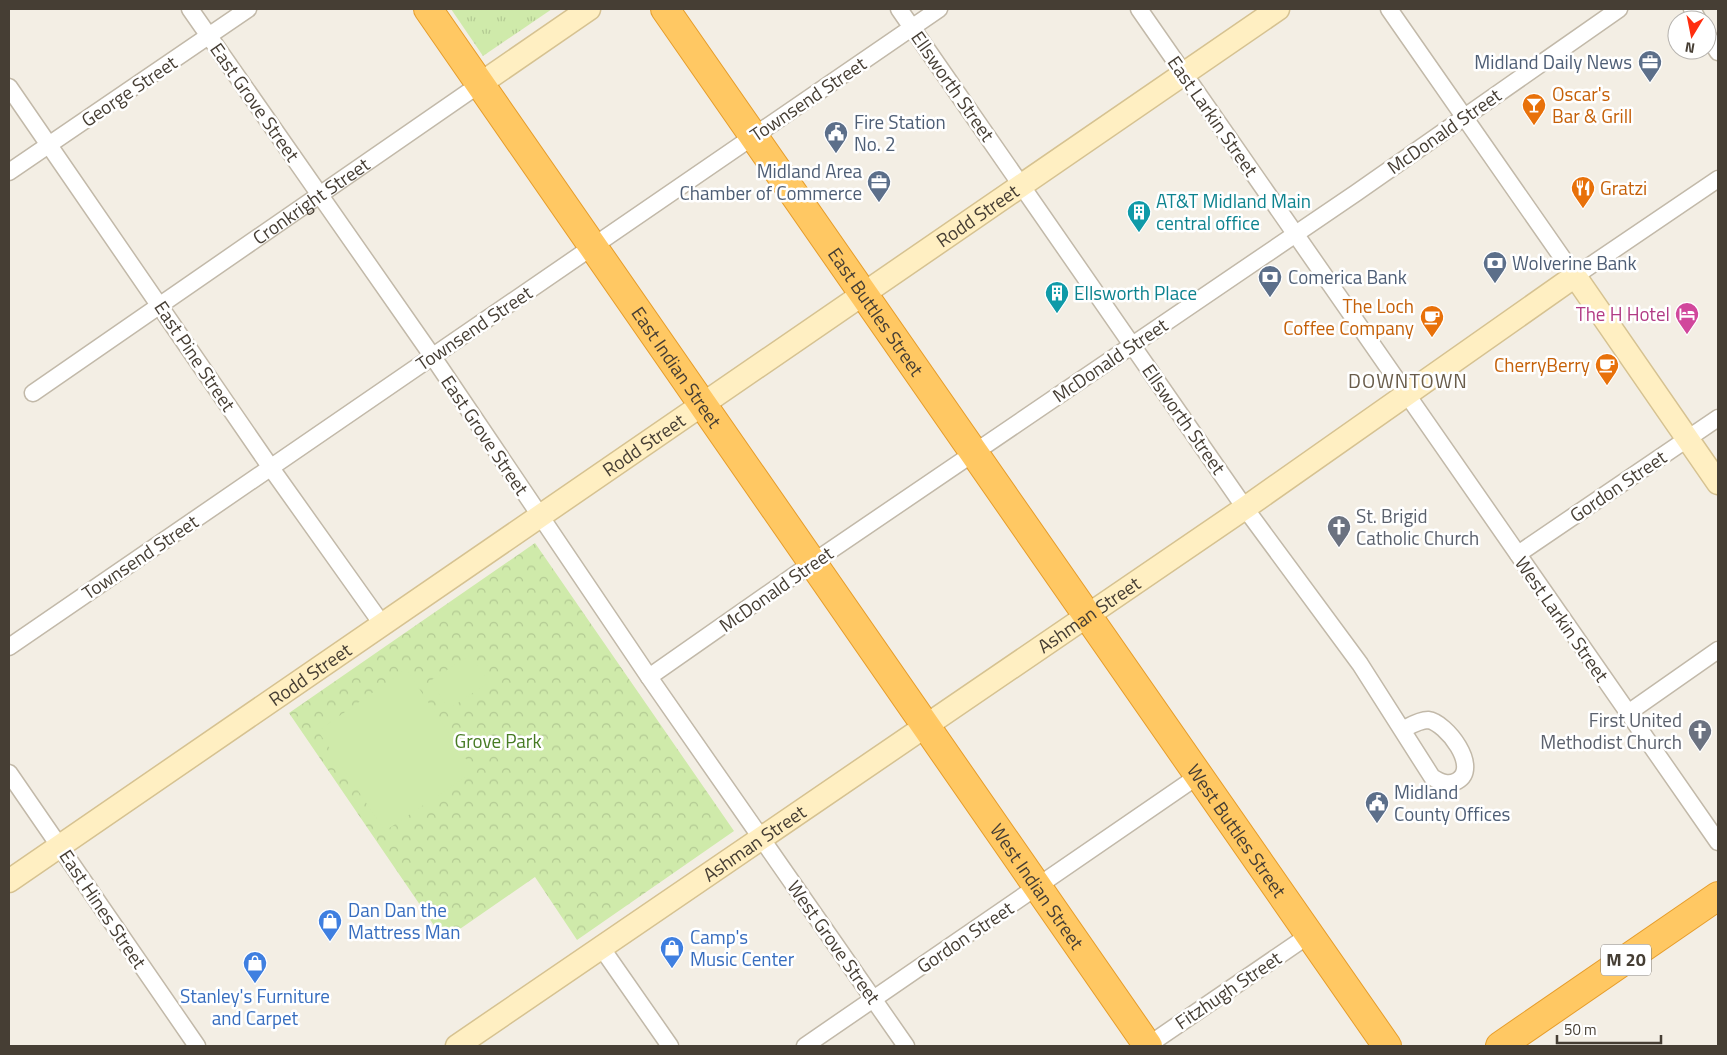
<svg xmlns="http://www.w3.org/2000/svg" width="1727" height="1055" viewBox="0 0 1727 1055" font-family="'Titillium Web',sans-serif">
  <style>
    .grass { fill: url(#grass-tufts) }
    .forest { fill: url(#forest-crowns) }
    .pitch { fill: #cfeaaa }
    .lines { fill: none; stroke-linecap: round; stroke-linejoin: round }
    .street-casing { stroke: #c2b9a9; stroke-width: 19 }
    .secondary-casing { stroke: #d6c291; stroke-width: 25 }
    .highway-casing { stroke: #e69d2b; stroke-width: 30 }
    .street { stroke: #fff; stroke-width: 16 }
    .secondary { stroke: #ffefc2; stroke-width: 22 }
    .highway { stroke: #ffc863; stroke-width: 28 }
    .labels { text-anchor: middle; stroke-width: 5; stroke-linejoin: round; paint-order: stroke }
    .shield { fill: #fff; stroke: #7e7871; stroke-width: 1 }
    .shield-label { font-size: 18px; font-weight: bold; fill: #463e34 }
    .service-label { font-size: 19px; fill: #4e5e75; stroke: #fff; text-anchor: start }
    .street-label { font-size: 19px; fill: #463e34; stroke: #fff }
    .food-label { font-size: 19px; fill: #c56008; stroke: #fff; text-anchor: start }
    .culture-label { font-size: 19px; fill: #0d838f; stroke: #fff; text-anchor: start }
    .hotel-label { font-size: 19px; fill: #b23c85; stroke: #fff; text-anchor: end }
    .worship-label { font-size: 19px; fill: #5b616d; stroke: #fff; text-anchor: start }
    .park-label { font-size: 19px; fill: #477b24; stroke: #fff }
    .shop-label { font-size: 19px; fill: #366cbe; stroke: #fff; text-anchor: start }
    .neighbourhood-label { font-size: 20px; letter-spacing: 1px; fill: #695c4a; stroke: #fff }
  </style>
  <defs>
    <pattern id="grass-tufts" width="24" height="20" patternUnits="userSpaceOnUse" patternTransform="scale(1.25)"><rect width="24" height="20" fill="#cfeaaa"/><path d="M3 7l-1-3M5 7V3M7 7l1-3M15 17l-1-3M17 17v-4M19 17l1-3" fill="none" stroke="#b3ca93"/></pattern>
    <pattern id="forest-crowns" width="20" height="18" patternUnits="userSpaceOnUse" patternTransform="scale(1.25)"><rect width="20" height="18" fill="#cfeaaa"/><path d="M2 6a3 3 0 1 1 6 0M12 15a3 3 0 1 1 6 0" fill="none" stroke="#b3ca93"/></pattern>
  </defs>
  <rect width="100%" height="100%" fill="#f3eee4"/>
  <path class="grass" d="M451 9H552L483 56Z"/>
  <path class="forest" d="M535 543 734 831 577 940 535 877 444 940 289 713Z"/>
  <g class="pitch">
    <path d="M470 655 489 682 449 709 430 681Z"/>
    <path d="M406 669 474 771 385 831 318 731Z"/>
  </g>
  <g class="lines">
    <g class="street-casing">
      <g id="street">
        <path d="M190 9 433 357 649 677 906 1046"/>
        <path d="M899 9 1245 508 1360 664 1432 777C1440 782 1448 786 1457 781 1481 768 1446 722 1428 720 1419 720 1410 726 1402 730"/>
        <path d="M1139 9 1718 842"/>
        <path d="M1389 9 1575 276 1718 179"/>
        <path d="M1692 9 1698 20"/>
        <path d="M1707 35 1718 52"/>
        <path d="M9 87 271 468 382 624"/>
        <path d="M9 172 248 9"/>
        <path id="s1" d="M33 393 480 84"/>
        <path d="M1518 554 1718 418"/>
        <path d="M9 647 939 9"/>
        <path d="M649 677 812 563 1356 193 1619 9"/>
        <path d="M1628 713 1718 650"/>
        <path d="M9 773 197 1046"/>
        <path d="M601 947 670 1046"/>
        <path d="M805 1046 1198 776"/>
        <path d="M1147 1046 1309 935"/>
      </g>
    </g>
    <g class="secondary-casing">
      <g id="secondary">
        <path d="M480 84 589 9"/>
        <path id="s2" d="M9 881 1278 9"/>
        <path id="s3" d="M457 1046 1245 508 1575 276 1718 483"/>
      </g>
    </g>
    <g class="highway-casing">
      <g id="highway">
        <path id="s4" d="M428 9 1148 1046"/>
        <path id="s5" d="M665 9 1387 1046"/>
        <path d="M1500 1046 1718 896"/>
      </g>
    </g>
    <use href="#street" class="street"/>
    <use href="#secondary" class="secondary"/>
    <use href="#highway" class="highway"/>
  </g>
  <defs>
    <g id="office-pin" transform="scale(1.25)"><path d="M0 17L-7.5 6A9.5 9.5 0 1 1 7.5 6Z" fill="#5c6f8a" stroke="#fff"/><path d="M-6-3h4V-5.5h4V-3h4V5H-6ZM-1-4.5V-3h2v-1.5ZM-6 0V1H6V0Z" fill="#fff"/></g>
    <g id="bar-pin" transform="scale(1.25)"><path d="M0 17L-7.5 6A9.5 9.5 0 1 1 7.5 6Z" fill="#e8710a" stroke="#fff"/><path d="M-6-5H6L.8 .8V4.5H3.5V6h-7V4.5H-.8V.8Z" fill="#fff"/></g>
    <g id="civic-pin" transform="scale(1.25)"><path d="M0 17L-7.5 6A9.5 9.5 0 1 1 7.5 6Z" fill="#5c6f8a" stroke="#fff"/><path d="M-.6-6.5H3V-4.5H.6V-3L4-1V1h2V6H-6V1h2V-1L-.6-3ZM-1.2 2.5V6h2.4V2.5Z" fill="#fff"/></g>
    <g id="restaurant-pin" transform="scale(1.25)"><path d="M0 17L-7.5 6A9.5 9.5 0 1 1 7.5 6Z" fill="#e8710a" stroke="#fff"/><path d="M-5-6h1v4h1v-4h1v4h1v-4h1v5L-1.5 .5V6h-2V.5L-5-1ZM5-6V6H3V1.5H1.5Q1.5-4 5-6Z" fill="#fff"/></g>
    <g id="building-pin" transform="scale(1.25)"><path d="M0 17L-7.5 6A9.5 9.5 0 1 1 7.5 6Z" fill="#0f9aa8" stroke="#fff"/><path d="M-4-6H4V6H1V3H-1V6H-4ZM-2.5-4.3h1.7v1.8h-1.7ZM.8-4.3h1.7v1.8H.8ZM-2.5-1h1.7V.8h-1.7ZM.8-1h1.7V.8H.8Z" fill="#fff"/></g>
    <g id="bank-pin" transform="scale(1.25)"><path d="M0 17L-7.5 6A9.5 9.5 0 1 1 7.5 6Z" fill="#5c6f8a" stroke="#fff"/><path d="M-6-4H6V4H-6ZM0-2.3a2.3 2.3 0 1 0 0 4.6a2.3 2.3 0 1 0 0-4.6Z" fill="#fff"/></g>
    <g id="hotel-pin" transform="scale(1.25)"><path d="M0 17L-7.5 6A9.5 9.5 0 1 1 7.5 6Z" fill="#d1479c" stroke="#fff"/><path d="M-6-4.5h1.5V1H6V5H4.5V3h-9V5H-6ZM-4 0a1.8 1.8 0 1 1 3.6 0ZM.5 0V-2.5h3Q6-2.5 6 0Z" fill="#fff"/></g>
    <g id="cafe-pin" transform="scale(1.25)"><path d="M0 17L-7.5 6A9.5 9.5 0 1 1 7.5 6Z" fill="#e8710a" stroke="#fff"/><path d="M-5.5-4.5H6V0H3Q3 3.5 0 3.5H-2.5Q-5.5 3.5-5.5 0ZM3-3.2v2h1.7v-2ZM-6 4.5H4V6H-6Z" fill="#fff"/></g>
    <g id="church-pin" transform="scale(1.25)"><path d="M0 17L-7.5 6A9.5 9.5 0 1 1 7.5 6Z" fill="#6b7280" stroke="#fff"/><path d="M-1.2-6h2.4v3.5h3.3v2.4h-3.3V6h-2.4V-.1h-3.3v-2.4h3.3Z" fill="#fff"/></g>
    <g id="shop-pin" transform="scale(1.25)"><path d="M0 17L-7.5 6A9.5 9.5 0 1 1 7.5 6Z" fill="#3f7fe0" stroke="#fff"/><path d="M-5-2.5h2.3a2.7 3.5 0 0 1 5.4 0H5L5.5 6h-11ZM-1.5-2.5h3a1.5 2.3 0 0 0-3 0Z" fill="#fff"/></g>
  </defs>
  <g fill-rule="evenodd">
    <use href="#office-pin" x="1650" y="62"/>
    <use href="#bar-pin" x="1534" y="105"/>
    <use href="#civic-pin" x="836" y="133"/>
    <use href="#office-pin" x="879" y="182"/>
    <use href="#restaurant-pin" x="1583" y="188"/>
    <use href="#building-pin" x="1139" y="212"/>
    <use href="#bank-pin" x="1495" y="263"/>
    <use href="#bank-pin" x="1270" y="277"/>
    <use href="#building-pin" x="1057" y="293"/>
    <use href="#hotel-pin" x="1687" y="314"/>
    <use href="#cafe-pin" x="1432" y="317"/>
    <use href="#cafe-pin" x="1607" y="365"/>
    <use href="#church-pin" x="1339" y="527"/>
    <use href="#church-pin" x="1700" y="731"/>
    <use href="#civic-pin" x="1377" y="803"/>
    <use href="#shop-pin" x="330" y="921"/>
    <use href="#shop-pin" x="672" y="948"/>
    <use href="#shop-pin" x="255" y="963"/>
  </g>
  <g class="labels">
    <rect class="shield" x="1601" y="944.5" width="50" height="31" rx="4"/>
    <g class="shield-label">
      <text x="1626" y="966">M 20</text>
    </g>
    <g class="service-label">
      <text x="1632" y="69" text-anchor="end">Midland Daily News</text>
      <text x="854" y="129">Fire Station<tspan x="854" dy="22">No. 2</tspan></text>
      <text x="862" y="178" text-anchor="end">Midland Area<tspan x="862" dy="22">Chamber of Commerce</tspan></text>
      <text x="1512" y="270">Wolverine Bank</text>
      <text x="1288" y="284">Comerica Bank</text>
      <text x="1394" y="799">Midland<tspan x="1394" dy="22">County Offices</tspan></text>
    </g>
    <g class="street-label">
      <text transform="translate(953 86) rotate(55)" y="7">Ellsworth Street</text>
      <text transform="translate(129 91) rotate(-34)" y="7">George Street</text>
      <text transform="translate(808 99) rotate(-34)" y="7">Townsend Street</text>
      <text transform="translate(255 102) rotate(55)" y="7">East Grove Street</text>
      <text transform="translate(1213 116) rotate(55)" y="7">East Larkin Street</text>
      <text transform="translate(1444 131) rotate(-35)" y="7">McDonald Street</text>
      <text dy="7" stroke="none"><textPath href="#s1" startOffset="338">Cronkright Street</textPath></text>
      <text dy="7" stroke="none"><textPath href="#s2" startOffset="1175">Rodd Street</textPath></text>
      <text dy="7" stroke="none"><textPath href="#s5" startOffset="369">East Buttles Street</textPath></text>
      <text transform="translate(474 328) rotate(-34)" y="7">Townsend Street</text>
      <text transform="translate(195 356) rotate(56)" y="7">East Pine Street</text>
      <text transform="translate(1110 360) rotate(-34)" y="7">McDonald Street</text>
      <text dy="7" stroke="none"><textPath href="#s4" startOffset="436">East Indian Street</textPath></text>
      <text transform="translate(1184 419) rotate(55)" y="7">Ellsworth Street</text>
      <text transform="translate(485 435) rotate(56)" y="7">East Grove Street</text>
      <text dy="7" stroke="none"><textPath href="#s2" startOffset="770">Rodd Street</textPath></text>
      <text transform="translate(1618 486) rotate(-34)" y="7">Gordon Street</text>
      <text transform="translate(140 557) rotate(-34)" y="7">Townsend Street</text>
      <text transform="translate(776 589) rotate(-35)" y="7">McDonald Street</text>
      <text dy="7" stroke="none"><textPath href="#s3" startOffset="765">Ashman Street</textPath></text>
      <text transform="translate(1562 619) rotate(55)" y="7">West Larkin Street</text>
      <text dy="7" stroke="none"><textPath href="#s2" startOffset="365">Rodd Street</textPath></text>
      <text dy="7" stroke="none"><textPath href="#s5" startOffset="1001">West Buttles Street</textPath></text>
      <text dy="7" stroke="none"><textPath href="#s3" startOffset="360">Ashman Street</textPath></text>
      <text dy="7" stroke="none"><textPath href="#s4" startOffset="1068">West Indian Street</textPath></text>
      <text transform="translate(103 909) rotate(56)" y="7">East Hines Street</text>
      <text transform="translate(965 937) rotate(-34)" y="7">Gordon Street</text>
      <text transform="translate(834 942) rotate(55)" y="7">West Grove Street</text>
      <text transform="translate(1228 990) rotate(-34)" y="7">Fitzhugh Street</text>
    </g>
    <g class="food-label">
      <text x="1552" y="101">Oscar's<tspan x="1552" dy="22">Bar &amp; Grill</tspan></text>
      <text x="1600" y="195">Gratzi</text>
      <text x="1414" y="313" text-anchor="end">The Loch<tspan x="1414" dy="22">Coffee Company</tspan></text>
      <text x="1590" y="372" text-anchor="end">CherryBerry</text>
    </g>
    <g class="culture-label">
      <text x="1156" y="208">AT&amp;T Midland Main<tspan x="1156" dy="22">central office</tspan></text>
      <text x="1074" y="300">Ellsworth Place</text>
    </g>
    <g class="hotel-label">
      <text x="1670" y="321">The H Hotel</text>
    </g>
    <g class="worship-label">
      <text x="1356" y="523">St. Brigid<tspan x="1356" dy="22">Catholic Church</tspan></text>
      <text x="1682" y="727" text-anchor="end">First United<tspan x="1682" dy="22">Methodist Church</tspan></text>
    </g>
    <g class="park-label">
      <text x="498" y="748">Grove Park</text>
    </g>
    <g class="shop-label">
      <text x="348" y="917">Dan Dan the<tspan x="348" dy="22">Mattress Man</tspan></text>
      <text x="690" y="944">Camp's<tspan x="690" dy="22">Music Center</tspan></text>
      <text x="255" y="1003" text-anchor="middle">Stanley's Furniture<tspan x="255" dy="22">and Carpet</tspan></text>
    </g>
    <g class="neighbourhood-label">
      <text x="1408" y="388">DOWNTOWN</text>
    </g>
  </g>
  <rect width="1727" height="1055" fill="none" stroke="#463e34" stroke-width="20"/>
  <g transform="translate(1692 35) rotate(190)"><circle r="24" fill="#ffffff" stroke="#b5b2ae"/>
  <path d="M0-4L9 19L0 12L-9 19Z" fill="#ff2e0f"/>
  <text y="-8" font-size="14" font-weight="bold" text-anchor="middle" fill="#463e34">N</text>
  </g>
  <path d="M1557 1035v8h104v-8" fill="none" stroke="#463e34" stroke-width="2.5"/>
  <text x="1564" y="1035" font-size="15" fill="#463e34" stroke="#ffffff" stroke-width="4" paint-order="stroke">50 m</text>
</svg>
